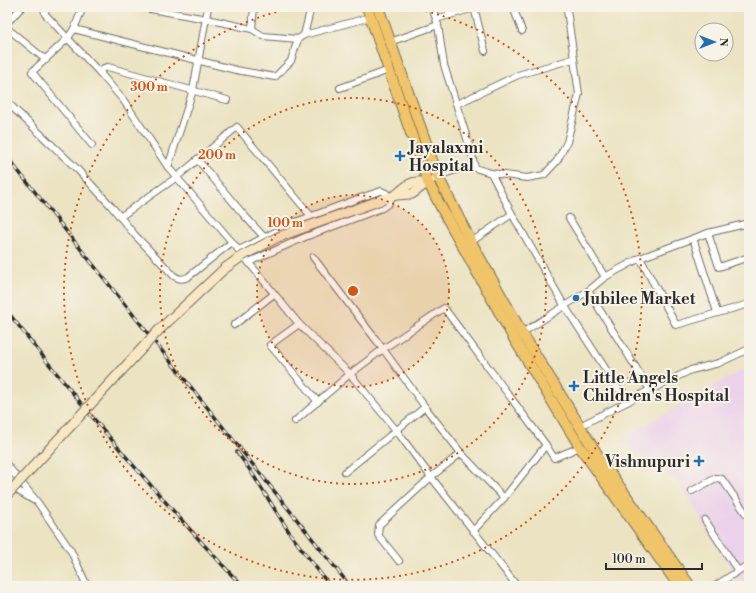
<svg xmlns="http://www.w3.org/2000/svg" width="756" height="593" viewBox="0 0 756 593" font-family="'Libre Bodoni',serif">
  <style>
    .built { fill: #ecd1ea }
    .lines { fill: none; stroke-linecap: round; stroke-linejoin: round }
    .street-casing { stroke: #6e6b60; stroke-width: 8 }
    .secondary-casing { stroke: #6e6b60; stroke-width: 11 }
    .primary-casing { stroke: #6e6b60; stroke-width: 12 }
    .street { stroke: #fff; stroke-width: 6 }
    .secondary { stroke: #f9e7c3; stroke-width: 9 }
    .primary { stroke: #f0c469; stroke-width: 10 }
    .rail-casing { stroke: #2b2b2b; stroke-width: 3.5 }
    .rail { stroke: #f7f3e8; stroke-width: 2; stroke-dasharray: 6; stroke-linecap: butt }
    .secondary-bridge-casing { stroke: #6e6b60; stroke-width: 11; stroke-linecap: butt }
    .secondary-bridge { stroke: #f9e7c3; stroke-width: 9 }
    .ring { fill: none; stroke: #d5540f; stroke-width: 2; stroke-dasharray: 2 4 }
    .poi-dot { fill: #1f6fb2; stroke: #f7f3e8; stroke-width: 1.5 }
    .labels { text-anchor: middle; stroke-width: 4; stroke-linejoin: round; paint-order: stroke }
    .poi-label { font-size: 16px; font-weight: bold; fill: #2b2b2b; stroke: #f7f3e8; text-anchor: start }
    .centre { fill: #d5540f; stroke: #f7f3e8; stroke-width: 2 }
    .ring-label { font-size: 12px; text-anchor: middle; font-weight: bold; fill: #d5540f; stroke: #f7f3e8; stroke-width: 4; stroke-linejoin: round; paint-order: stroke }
  </style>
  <rect width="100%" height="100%" fill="#f7f3e8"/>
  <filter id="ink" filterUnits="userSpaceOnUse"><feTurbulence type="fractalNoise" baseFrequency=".025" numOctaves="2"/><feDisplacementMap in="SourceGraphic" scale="8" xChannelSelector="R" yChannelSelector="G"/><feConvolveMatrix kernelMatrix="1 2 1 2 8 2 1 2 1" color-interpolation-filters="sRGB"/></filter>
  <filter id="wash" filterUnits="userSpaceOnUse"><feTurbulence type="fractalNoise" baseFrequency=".012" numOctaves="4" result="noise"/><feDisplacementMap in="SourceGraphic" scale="16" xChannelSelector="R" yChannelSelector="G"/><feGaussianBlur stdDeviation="0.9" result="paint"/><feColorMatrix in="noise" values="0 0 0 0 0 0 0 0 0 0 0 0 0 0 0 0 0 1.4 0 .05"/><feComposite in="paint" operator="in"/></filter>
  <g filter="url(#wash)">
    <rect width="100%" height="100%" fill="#ebe3c1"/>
    <path class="built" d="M749 366V586H741L679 482 620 440Z"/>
  </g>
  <g filter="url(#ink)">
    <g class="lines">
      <g class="street-casing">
        <g id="street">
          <path d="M44 7 45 14 100 73 124 101 168 167 232 242 299 324 350 374 396 430 431 477 517 586"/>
          <path d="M83 7 74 29 68 38 32 72 92 145"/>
          <path d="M139 7 207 19 252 29 263 36 298 39"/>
          <path d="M432 7 438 25 444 65 471 151 475 168"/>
          <path d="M474 7 485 51"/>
          <path d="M513 7 522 31"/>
          <path d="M436 19 474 8"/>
          <path d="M7 23 22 7"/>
          <path d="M7 28 46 60"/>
          <path d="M74 29 236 70 275 77 291 61 298 39 304 35 311 7"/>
          <path d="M252 29 254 7"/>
          <path d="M304 35 371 17"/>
          <path d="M390 42 438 25"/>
          <path d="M100 73 104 68 108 67 227 100"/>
          <path d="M340 88 389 70"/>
          <path d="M7 102 77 169 112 207 134 234 174 276C179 279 182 280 188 277L232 242"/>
          <path d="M457 104 518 75 573 59"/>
          <path d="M197 159 243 214 264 237"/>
          <path d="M168 167 193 90 208 7"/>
          <path d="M491 173 512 214 564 305 627 402"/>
          <path d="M428 182 444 174 462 168H475L491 173 527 178 544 175 557 161 567 142 579 94 567 10 569 7"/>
          <path d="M120 217 177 177 237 127 311 216"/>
          <path d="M569 218 605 277"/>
          <path d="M708 233 719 267 749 257"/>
          <path d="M693 238 717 312"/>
          <path d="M471 242 512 214"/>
          <path d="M239 250 293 223 360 198 381 191 386 193 389 197V203L382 208 305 237 249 262"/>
          <path d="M313 257 383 349 425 407 461 453 504 498"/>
          <path d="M640 258 708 233 749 223"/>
          <path d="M588 291 650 390"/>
          <path d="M299 324 270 345 318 402"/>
          <path d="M234 325 274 294"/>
          <path d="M522 333 588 291 605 277 640 258 676 325 749 304"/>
          <path d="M295 421 350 374 383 349 444 308 546 445 504 498 473 531"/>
          <path d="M580 426 650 390 691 370 719 363 749 349"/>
          <path d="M546 445 554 458 580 447"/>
          <path d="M7 465 38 503 71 551 87 586"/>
          <path d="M345 472 425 407"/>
          <path d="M7 484 33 500"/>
          <path d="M692 491 716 478 722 479 749 518"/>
          <path d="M705 520 738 571"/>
          <path d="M399 561 378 535 379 525 431 477 461 453"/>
          <path d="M715 586 749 564"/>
        </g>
      </g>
      <g class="secondary-casing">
        <g id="secondary">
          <path d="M396 195C409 183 411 181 428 182"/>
          <path d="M384 199 396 195 412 194 428 182"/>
        </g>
      </g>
      <g class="primary-casing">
        <g id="primary">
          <path d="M367 7 421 162 428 182 442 209 516 342 580 447 679 586"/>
          <path d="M378 7 438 177 471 242 522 333 600 459 690 586"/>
        </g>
      </g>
      <use href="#street" class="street"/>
      <use href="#secondary" class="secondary"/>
      <use href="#primary" class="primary"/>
      <g class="rail-casing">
        <g id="rail">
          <path d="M7 157 350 586"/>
          <path d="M7 311C81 406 159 498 242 586"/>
          <path d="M237 452 250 470 291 535 330 586"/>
        </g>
      </g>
      <use href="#rail" class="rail"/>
      <g class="secondary-bridge-casing">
        <path id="secondary-bridge" d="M7 495 159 330 224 269 242 256 278 237 384 199"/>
      </g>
      <use href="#secondary-bridge" class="secondary-bridge"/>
    </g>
  </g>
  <circle cx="353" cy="291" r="96" fill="#d5540f" fill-opacity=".12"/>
  <g class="ring">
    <circle cx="353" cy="291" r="96"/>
    <circle cx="353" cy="291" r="193"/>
    <path d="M408 7A289 289 0 1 1 298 7"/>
  </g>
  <g class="poi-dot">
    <path d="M398 150h4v4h4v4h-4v4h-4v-4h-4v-4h4z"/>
    <circle cx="576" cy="298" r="4"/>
    <path d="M572 380h4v4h4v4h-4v4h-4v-4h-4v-4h4z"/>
    <path d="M697 455h4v4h4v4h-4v4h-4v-4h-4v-4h4z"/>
  </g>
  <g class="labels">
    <g class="poi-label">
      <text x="409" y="153">Jayalaxmi<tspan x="409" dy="18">Hospital</tspan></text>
      <text x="584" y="304">Jubilee Market</text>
      <text x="583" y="383">Little Angels<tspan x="583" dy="18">Children's Hospital</tspan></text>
      <text x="690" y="467" text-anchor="end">Vishnupuri</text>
    </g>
  </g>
  <circle cx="353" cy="291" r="6" class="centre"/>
  <g class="ring-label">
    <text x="149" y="91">300 m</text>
    <text x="217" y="159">200 m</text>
    <text x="285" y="227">100 m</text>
  </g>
  <rect width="756" height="593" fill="none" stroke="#f7f3e8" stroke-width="24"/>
  <g transform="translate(714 42) rotate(90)"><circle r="19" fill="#f7f3e8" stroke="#a5a39c"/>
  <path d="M0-3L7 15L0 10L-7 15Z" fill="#1f6fb2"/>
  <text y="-6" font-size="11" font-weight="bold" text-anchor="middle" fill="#2b2b2b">N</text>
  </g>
  <path d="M606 563v6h96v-6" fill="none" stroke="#2b2b2b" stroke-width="2"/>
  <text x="612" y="563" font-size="12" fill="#2b2b2b" stroke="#f7f3e8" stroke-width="3" paint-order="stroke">100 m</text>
</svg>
